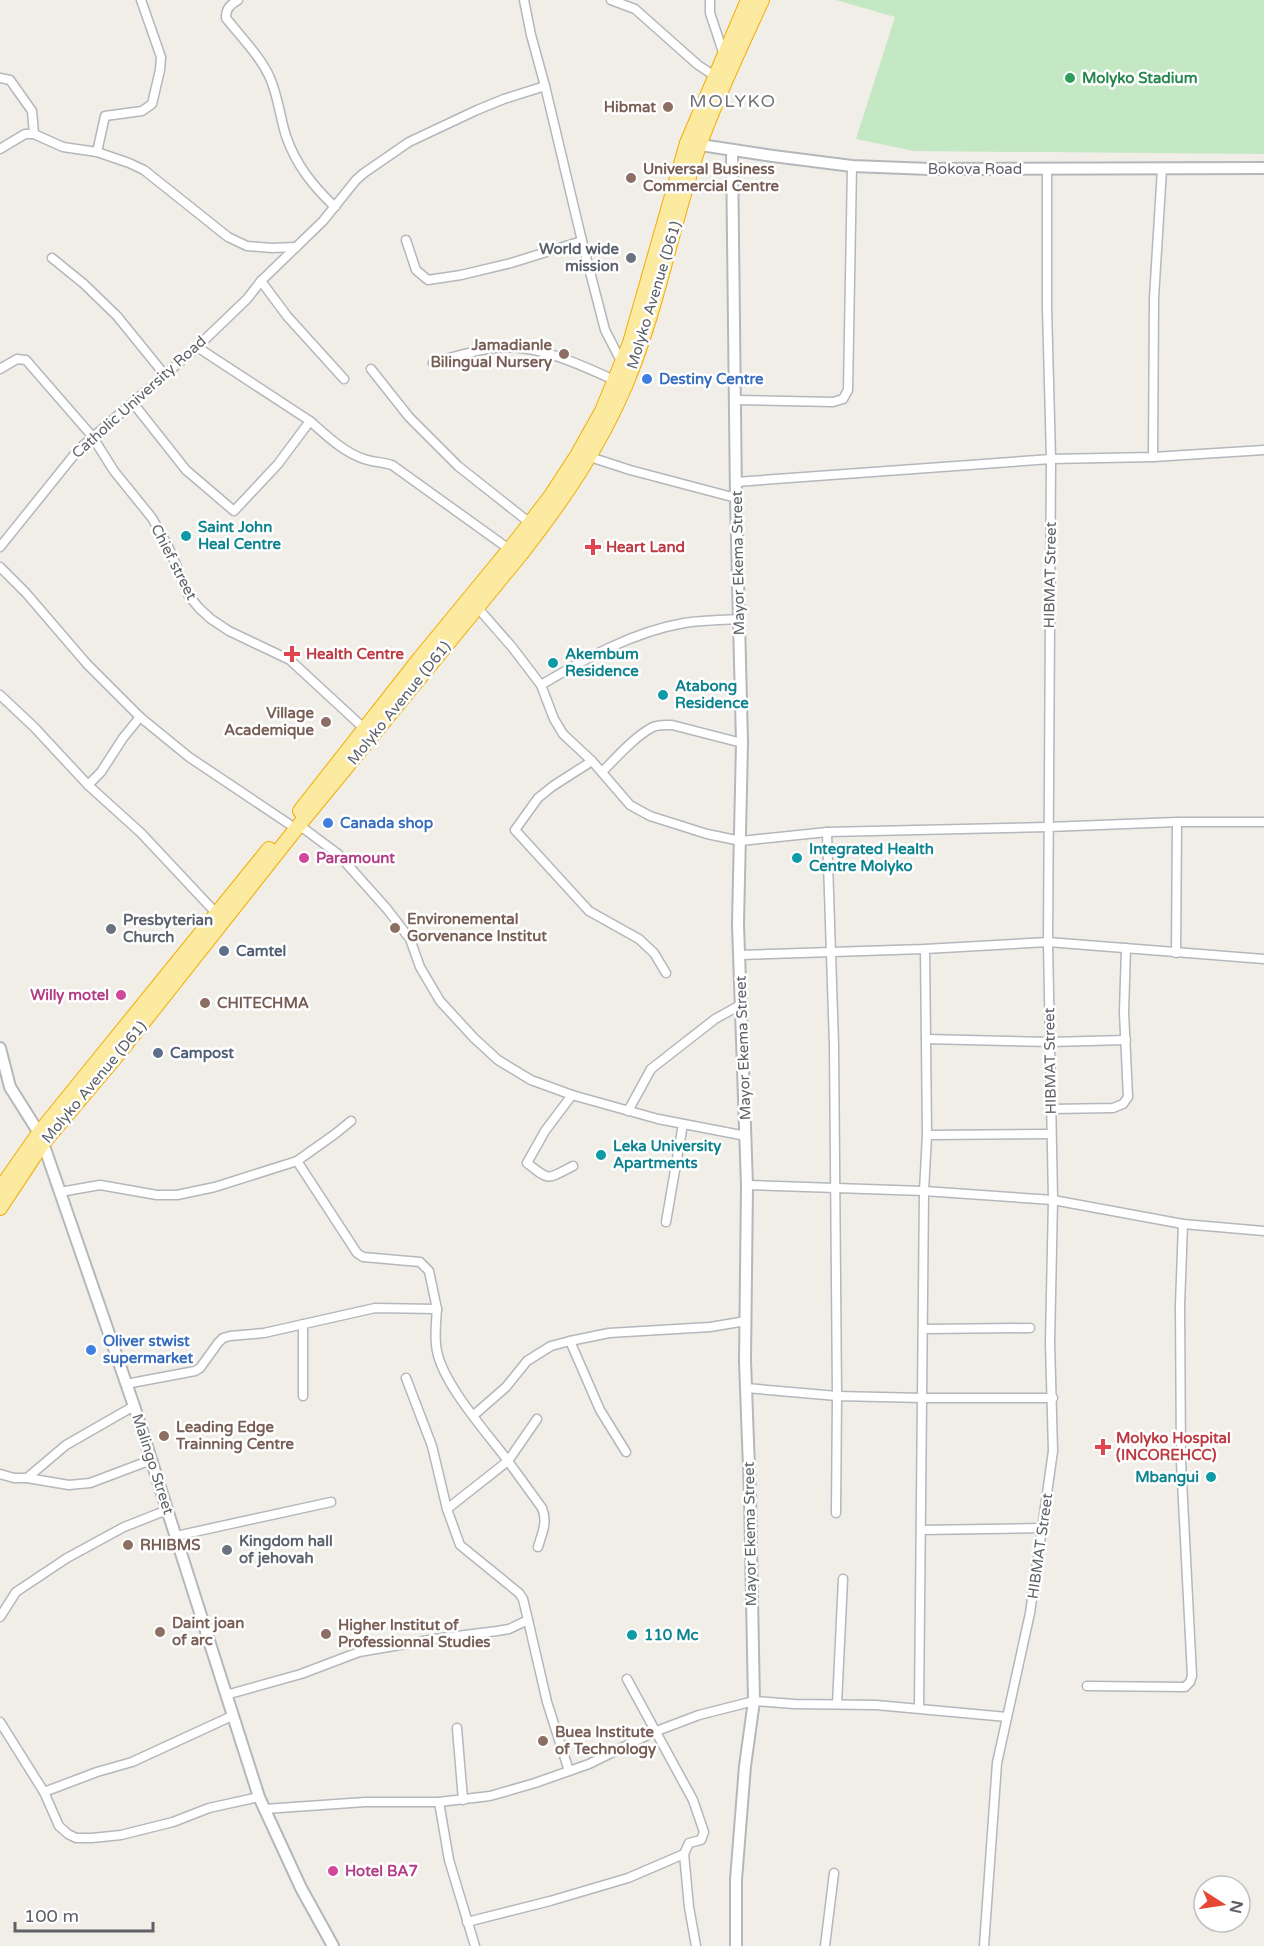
<svg xmlns="http://www.w3.org/2000/svg" width="1264" height="1946" viewBox="0 0 1264 1946" font-family="'Varela Round',sans-serif">
  <style>
    .park { fill: #c4e7c4 }
    .lines { fill: none; stroke-linecap: round; stroke-linejoin: round }
    .minor-casing { stroke: #b4b7bb; stroke-width: 11 }
    .tertiary-casing { stroke: #b4b7bb; stroke-width: 14 }
    .trunk-casing { stroke: #f3ad04; stroke-width: 16 }
    .minor { stroke: #fff; stroke-width: 8 }
    .tertiary { stroke: #fff; stroke-width: 10 }
    .trunk { stroke: #fceaa0; stroke-width: 14 }
    .leisure-dot { fill: #2e9e5b; stroke: #fff; stroke-width: 2 }
    .education-dot { fill: #8d6e63; stroke: #fff; stroke-width: 2 }
    .worship-dot { fill: #6b7280; stroke: #fff; stroke-width: 2 }
    .shop-dot { fill: #3f7fe0; stroke: #fff; stroke-width: 2 }
    .culture-dot { fill: #0f9aa8; stroke: #fff; stroke-width: 2 }
    .health-dot { fill: #e0444e; stroke: #fff; stroke-width: 2 }
    .hotel-dot { fill: #d1479c; stroke: #fff; stroke-width: 2 }
    .service-dot { fill: #5c6f8a; stroke: #fff; stroke-width: 2 }
    .labels { text-anchor: middle; stroke-width: 5; stroke-linejoin: round; paint-order: stroke }
    .leisure-label { font-size: 15px; font-weight: bold; fill: #27864d; stroke: #fff; text-anchor: start }
    .education-label { font-size: 15px; font-weight: bold; fill: #785e54; stroke: #fff; text-anchor: start }
    .street-label { font-size: 15px; fill: #5e6267; stroke: #fff }
    .worship-label { font-size: 15px; font-weight: bold; fill: #5b616d; stroke: #fff; text-anchor: start }
    .shop-label { font-size: 15px; font-weight: bold; fill: #366cbe; stroke: #fff; text-anchor: start }
    .culture-label { font-size: 15px; font-weight: bold; fill: #0d838f; stroke: #fff; text-anchor: start }
    .health-label { font-size: 15px; font-weight: bold; fill: #be3a42; stroke: #fff; text-anchor: start }
    .hotel-label { font-size: 15px; font-weight: bold; fill: #b23c85; stroke: #fff; text-anchor: start }
    .service-label { font-size: 15px; font-weight: bold; fill: #4e5e75; stroke: #fff; text-anchor: start }
    .quarter-label { font-size: 18px; letter-spacing: 1.5px; fill: #6f7479; stroke: #fff }
  </style>
  <rect width="100%" height="100%" fill="#f0eee7"/>
  <path class="park" d="M836 0H1264V154L914 151 856 139 895 17Z"/>
  <g class="lines">
    <g class="minor-casing">
      <g id="minor">
        <path d="M238 0C230 5 226 8 226 18 240 36 261 57 270 78 278 96 280 117 286 136 296 165 313 186 335 207"/>
        <path d="M524 0 531 35 545 86 582 241 605 330 622 363"/>
        <path d="M611 0 635 9 698 65 715 76"/>
        <path d="M710 0V13L724 55"/>
        <path d="M0 78 10 80 32 111 34 134"/>
        <path d="M0 149 25 134H34L63 147 97 152 129 163 144 170 228 237 247 246 272 248 296 247"/>
        <path d="M97 152 105 116 142 111 152 104 160 70 161 57 141 0"/>
        <path d="M406 240 416 270 428 280 461 275 511 263 582 241"/>
        <path d="M52 258 84 284 117 316 164 374"/>
        <path d="M261 281 287 316 344 379"/>
        <path d="M197 347 310 421"/>
        <path d="M433 363C453 357 474 350 495 348 535 343 579 364 614 380"/>
        <path d="M0 369 17 359 26 360 92 436 114 471 152 518 168 546 189 596 199 608 211 619 229 631 290 660 368 732"/>
        <path d="M371 369 409 417 458 466 530 523"/>
        <path d="M736 400 833 402 843 399 848 390 852 166"/>
        <path d="M133 403 186 470 234 511 278 464 310 421C326 435 343 452 364 459 373 462 382 462 392 465L509 549"/>
        <path d="M590 457 630 470 736 498"/>
        <path d="M1153 457 1154 298 1162 169"/>
        <path d="M736 482 1051 459 1153 457 1264 450"/>
        <path d="M0 547 78 450 197 347 247 299 261 281 323 221 356 180 364 173 409 142 477 110 504 99 545 86"/>
        <path d="M0 567 26 593 87 664 140 717 123 738 101 772 88 785"/>
        <path d="M477 607 512 647 541 685 554 719 563 734 592 761 630 805 650 816 707 834 741 841 827 832 1048 827 1177 822H1264"/>
        <path d="M541 685C585 659 632 632 684 623 701 620 721 620 739 619"/>
        <path d="M0 695 34 727 88 785 141 833 216 913"/>
        <path d="M140 717 189 757 289 824"/>
        <path d="M592 761 553 786 538 798 515 830 589 911 639 939 654 953 666 973"/>
        <path d="M602 772C616 758 635 736 653 727 659 724 666 725 672 725L742 743"/>
        <path d="M299 825 338 854 387 909 410 939 420 967 440 1001 474 1038 498 1060 531 1080 572 1095 658 1119 746 1136"/>
        <path d="M1176 953 1177 822"/>
        <path d="M739 955 925 949 1048 942 1264 959"/>
        <path d="M926 1039 1050 1042 1126 1040"/>
        <path d="M572 1095 545 1131 527 1163C550 1181 546 1180 573 1166"/>
        <path d="M1051 1109 1113 1108 1123 1104 1128 1097 1124 1012 1126 948"/>
        <path d="M628 1111 651 1069 715 1019 742 1004"/>
        <path d="M927 1135 1051 1134"/>
        <path d="M297 1161 357 1253 363 1257 420 1262 429 1271 437 1309"/>
        <path d="M747 1185 924 1191 1053 1200 1183 1224 1264 1231"/>
        <path d="M60 1192 100 1185 157 1195H177L215 1187 297 1161 335 1134 351 1121"/>
        <path d="M666 1222 683 1124"/>
        <path d="M303 1324V1396"/>
        <path d="M924 1329 1030 1328"/>
        <path d="M570 1341 609 1333 710 1327 746 1321"/>
        <path d="M126 1384 195 1371 200 1368 218 1343 223 1338 230 1336 264 1333 375 1308 437 1309C436 1323 434 1338 437 1351 443 1384 487 1433 508 1461L447 1509"/>
        <path d="M746 1388 837 1396 834 1045 827 832"/>
        <path d="M474 1415 506 1387 527 1361 551 1346 570 1341 600 1410 626 1452"/>
        <path d="M537 1419 508 1461 542 1508C548 1522 542 1533 538 1547"/>
        <path d="M0 1474 14 1478H27L66 1445 134 1406"/>
        <path d="M27 1478 69 1485 90 1483 151 1460"/>
        <path d="M836 1513 837 1396 924 1398H1053"/>
        <path d="M921 1530 1043 1528"/>
        <path d="M176 1536 331 1502"/>
        <path d="M0 1617 16 1592 67 1558 124 1527 167 1510"/>
        <path d="M528 1620 547 1702 569 1771"/>
        <path d="M627 1679 693 1800 704 1832 701 1840 689 1843 684 1854 689 1907 696 1946"/>
        <path d="M1087 1686 1185 1687 1190 1682 1192 1676 1181 1461 1180 1305 1183 1224"/>
        <path d="M226 1695 301 1674 359 1652 441 1638 497 1631 509 1629 528 1620 523 1599 519 1593 460 1545 447 1509 432 1446 406 1378"/>
        <path d="M837 1704 843 1579"/>
        <path d="M919 1708 924 1191 927 1135 925 949"/>
        <path d="M0 1722 44 1792 59 1826 68 1834 76 1838H92L121 1835 173 1822 209 1808 259 1797"/>
        <path d="M457 1728 463 1800"/>
        <path d="M44 1792 97 1772 132 1762 232 1716"/>
        <path d="M439 1802 449 1860 475 1946"/>
        <path d="M265 1809 365 1802H439L490 1796 535 1783 589 1764 654 1732 699 1715 754 1701 794 1704 876 1705 1007 1717"/>
        <path d="M467 1922 550 1901 628 1878 684 1854"/>
        <path d="M825 1946 834 1873"/>
        <path d="M984 1946 997 1763 1030 1613 1053 1451 1050 1343 1053 1200 1048 942 1051 459 1047 307V169"/>
      </g>
    </g>
    <g class="tertiary-casing">
      <g id="tertiary">
        <path d="M694 144 773 156 852 166 930 169 1264 168"/>
        <path d="M732 150 736 498 742 743 738 924 747 1185 745 1361 750 1495 754 1701 745 1766 736 1880V1946"/>
        <path d="M0 1048 10 1087 39 1133 43 1143 134 1406 259 1797 301 1888 333 1946"/>
      </g>
    </g>
    <g class="trunk-casing">
      <g id="trunk">
        <path d="M300 811 420 658 517 540 550 497 578 454 602 411 630 343 687 143 748 0"/>
        <path d="M0 1189 39 1133 269 849"/>
        <path d="M0 1208 43 1143 119 1053 299 825 521 554C563 500 599 448 626 384 658 307 672 224 699 146 717 96 740 48 762 0"/>
      </g>
    </g>
    <use href="#minor" class="minor"/>
    <use href="#tertiary" class="tertiary"/>
    <use href="#trunk" class="trunk"/>
  </g>
  <circle class="leisure-dot" cx="1070" cy="78" r="6"/>
  <g class="education-dot">
    <circle cx="668" cy="107" r="6"/>
    <circle cx="631" cy="178" r="6"/>
    <circle cx="564" cy="354" r="6"/>
    <circle cx="326" cy="722" r="6"/>
    <circle cx="395" cy="928" r="6"/>
    <circle cx="205" cy="1003" r="6"/>
    <circle cx="164" cy="1436" r="6"/>
    <circle cx="128" cy="1545" r="6"/>
    <circle cx="160" cy="1632" r="6"/>
    <circle cx="326" cy="1634" r="6"/>
    <circle cx="543" cy="1741" r="6"/>
  </g>
  <g class="worship-dot">
    <circle cx="631" cy="258" r="6"/>
    <circle cx="111" cy="929" r="6"/>
    <circle cx="227" cy="1550" r="6"/>
  </g>
  <g class="shop-dot">
    <circle cx="647" cy="379" r="6"/>
    <circle cx="328" cy="823" r="6"/>
    <circle cx="91" cy="1350" r="6"/>
  </g>
  <g class="culture-dot">
    <circle cx="186" cy="536" r="6"/>
    <circle cx="553" cy="663" r="6"/>
    <circle cx="663" cy="695" r="6"/>
    <circle cx="797" cy="858" r="6"/>
    <circle cx="601" cy="1155" r="6"/>
    <circle cx="1211" cy="1477" r="6"/>
    <circle cx="632" cy="1635" r="6"/>
  </g>
  <g class="health-dot">
    <path d="M590 538h6v6h6v6h-6v6h-6v-6h-6v-6h6z"/>
    <path d="M289 645h6v6h6v6h-6v6h-6v-6h-6v-6h6z"/>
    <path d="M1100 1438h6v6h6v6h-6v6h-6v-6h-6v-6h6z"/>
  </g>
  <g class="hotel-dot">
    <circle cx="304" cy="858" r="6"/>
    <circle cx="121" cy="995" r="6"/>
    <circle cx="333" cy="1871" r="6"/>
  </g>
  <g class="service-dot">
    <circle cx="224" cy="951" r="6"/>
    <circle cx="158" cy="1053" r="6"/>
  </g>
  <g class="labels">
    <g class="leisure-label">
      <text x="1082" y="83">Molyko Stadium</text>
    </g>
    <g class="education-label">
      <text x="656" y="112" text-anchor="end">Hibmat</text>
      <text x="643" y="174">Universal Business<tspan x="643" dy="17">Commercial Centre</tspan></text>
      <text x="552" y="350" text-anchor="end">Jamadianle<tspan x="552" dy="17">Bilingual Nursery</tspan></text>
      <text x="314" y="718" text-anchor="end">Village<tspan x="314" dy="17">Academique</tspan></text>
      <text x="407" y="924">Environemental<tspan x="407" dy="17">Gorvenance Institut</tspan></text>
      <text x="217" y="1008">CHITECHMA</text>
      <text x="176" y="1432">Leading Edge<tspan x="176" dy="17">Trainning Centre</tspan></text>
      <text x="140" y="1550">RHIBMS</text>
      <text x="172" y="1628">Daint joan<tspan x="172" dy="17">of arc</tspan></text>
      <text x="338" y="1630">Higher Institut of<tspan x="338" dy="17">Professionnal Studies</tspan></text>
      <text x="555" y="1737">Buea Institute<tspan x="555" dy="17">of Technology</tspan></text>
    </g>
    <g class="street-label">
      <text x="975" y="174">Bokova Road</text>
      <text transform="translate(654 295) rotate(-73)" y="5">Molyko Avenue (D61)</text>
      <text transform="translate(139 397) rotate(-42)" y="5">Catholic University Road</text>
      <text transform="translate(174 562) rotate(63)" y="5">Chief street</text>
      <text transform="translate(738 563) rotate(-91)" y="5">Mayor Ekema Street</text>
      <text transform="translate(1050 575) rotate(-89)" y="5">HIBMAT Street</text>
      <text transform="translate(399 703) rotate(-51)" y="5">Molyko Avenue (D61)</text>
      <text transform="translate(743 1048) rotate(-92)" y="5">Mayor Ekema Street</text>
      <text transform="translate(1050 1061) rotate(-91)" y="5">HIBMAT Street</text>
      <text transform="translate(94 1082) rotate(-50)" y="5">Molyko Avenue (D61)</text>
      <text transform="translate(153 1464) rotate(72)" y="5">Malingo Street</text>
      <text transform="translate(750 1534) rotate(-91)" y="5">Mayor Ekema Street</text>
      <text transform="translate(1040 1546) rotate(-82)" y="5">HIBMAT Street</text>
    </g>
    <g class="worship-label">
      <text x="619" y="254" text-anchor="end">World wide<tspan x="619" dy="17">mission</tspan></text>
      <text x="123" y="925">Presbyterian<tspan x="123" dy="17">Church</tspan></text>
      <text x="239" y="1546">Kingdom hall<tspan x="239" dy="17">of jehovah</tspan></text>
    </g>
    <g class="shop-label">
      <text x="659" y="384">Destiny Centre</text>
      <text x="340" y="828">Canada shop</text>
      <text x="103" y="1346">Oliver stwist<tspan x="103" dy="17">supermarket</tspan></text>
    </g>
    <g class="culture-label">
      <text x="198" y="532">Saint John<tspan x="198" dy="17">Heal Centre</tspan></text>
      <text x="565" y="659">Akembum<tspan x="565" dy="17">Residence</tspan></text>
      <text x="675" y="691">Atabong<tspan x="675" dy="17">Residence</tspan></text>
      <text x="809" y="854">Integrated Health<tspan x="809" dy="17">Centre Molyko</tspan></text>
      <text x="613" y="1151">Leka University<tspan x="613" dy="17">Apartments</tspan></text>
      <text x="1199" y="1482" text-anchor="end">Mbangui</text>
      <text x="644" y="1640">110 Mc</text>
    </g>
    <g class="health-label">
      <text x="606" y="552">Heart Land</text>
      <text x="306" y="659">Health Centre</text>
      <text x="1116" y="1443">Molyko Hospital<tspan x="1116" dy="17">(INCOREHCC)</tspan></text>
    </g>
    <g class="hotel-label">
      <text x="316" y="863">Paramount</text>
      <text x="109" y="1000" text-anchor="end">Willy motel</text>
      <text x="345" y="1876">Hotel BA7</text>
    </g>
    <g class="service-label">
      <text x="236" y="956">Camtel</text>
      <text x="170" y="1058">Campost</text>
    </g>
    <g class="quarter-label">
      <text x="733" y="107">MOLYKO</text>
    </g>
  </g>
  <g transform="translate(1222 1904) rotate(102)"><circle r="28" fill="#ffffff" stroke="#bfc0c2" stroke-width="1.5"/>
  <path d="M0-4.5L10 22L0 15L-10 22Z" fill="#e74735"/>
  <text y="-9" font-size="16" font-weight="bold" text-anchor="middle" fill="#5e6267">N</text>
  </g>
  <path d="M15 1922v9h138v-9" fill="none" stroke="#5e6267" stroke-width="3"/>
  <text x="24" y="1922" font-size="18" fill="#5e6267" stroke="#ffffff" stroke-width="4.5" paint-order="stroke">100 m</text>
</svg>
